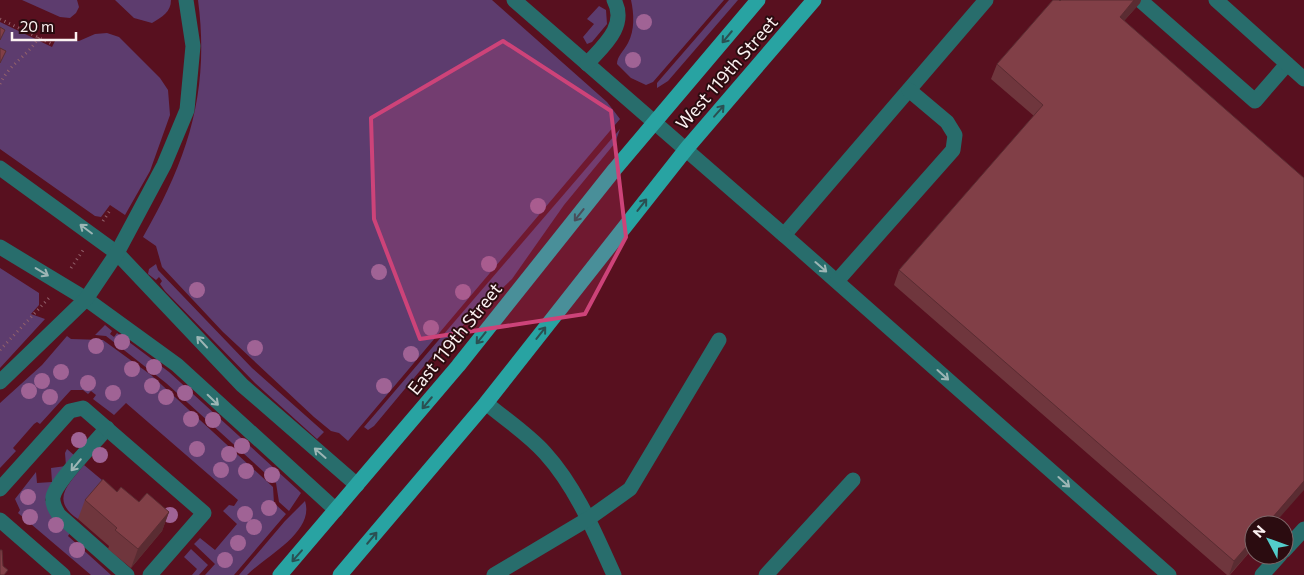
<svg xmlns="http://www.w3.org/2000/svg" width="1304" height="575" viewBox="0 0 1304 575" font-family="Commissioner,sans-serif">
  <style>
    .green { fill: #5d3c6e }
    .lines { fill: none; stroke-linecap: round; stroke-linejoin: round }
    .path { stroke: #93616b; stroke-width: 3; stroke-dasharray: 1 4; stroke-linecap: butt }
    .minor { stroke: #286d6c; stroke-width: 15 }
    .major { stroke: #28a3a2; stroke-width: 15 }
    .tree { fill: #a06395 }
    .wall { fill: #6f363d }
    .shaded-wall { fill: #5a2c32 }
    .building { fill: #813f47; stroke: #5a2c32 }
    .oneway { stroke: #2a5052 }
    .oneway2 { stroke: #9cb6b5 }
    .marked { fill: #cd4379; fill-opacity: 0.2; stroke: #cd4379; stroke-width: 4; stroke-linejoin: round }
    .labels { text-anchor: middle; stroke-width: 4; stroke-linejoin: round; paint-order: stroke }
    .street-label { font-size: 18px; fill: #fbf1f1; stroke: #2b0c10 }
  </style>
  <rect width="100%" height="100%" fill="#58101f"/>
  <g class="green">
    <path d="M22 0H77L79 7 76 13 70 18 60 17Z"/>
    <path d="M115 0H171C171 12 162 17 152 23L134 18Z"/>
    <path d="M198 0H492L607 102 620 119 348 441 339 433 331 431 314 417 223 332 162 267 156 246 143 237C188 159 210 91 198 0Z"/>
    <path d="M631 0H724L653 82 646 85 631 78 617 64C617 56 624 51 628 43 635 30 634 14 631 0Z"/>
    <path d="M729 0H738L668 81 657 88V83Z"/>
    <path d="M599 6 606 10 607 24 592 42 587 44 583 37 594 24 587 19Z"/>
    <path d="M0 22 52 47 55 41H79L95 34 107 33 119 37 160 78 168 90 170 115 150 171 125 215 110 205 101 217 95 216 0 149Z"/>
    <path d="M620 129 615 143 564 205 512 279 439 348 374 426 368 430 364 427Z"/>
    <path d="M156 264 158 270 252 368 324 432 317 439 255 383 165 291 160 284 162 281 159 277 156 280 148 274 149 269Z"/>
    <path d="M0 268 39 293V305L31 314 45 319 0 368Z"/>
    <path d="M105 325 112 331 110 334 114 337 117 333 169 372 298 490 301 493 289 511 279 502 276 483 166 383 106 336 95 335Z"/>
    <path d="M67 336 71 339 103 340 151 375 273 487 274 503 286 514 234 575H205L215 564 194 544 200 538 215 550 237 524 223 511 229 505 234 506 238 500 126 403 114 415 93 399 96 395 91 391 88 394 83 390H71L40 424 37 422 34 424 13 448 16 451 0 468V403L42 365Z"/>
    <path d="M67 449 75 456 51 485 45 500 70 533 68 536 111 575H91L18 513 20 510 15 499 36 472 37 483 52 482 51 468 66 466 65 453Z"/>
    <path d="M84 465 108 485 78 519C50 500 68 485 84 465Z"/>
    <path d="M305 501C315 532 266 556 247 575H239L285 521Z"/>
    <path d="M191 549 208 565 199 575H192L197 569 184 557Z"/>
  </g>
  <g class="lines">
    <g class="path">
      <path d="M0 19 52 44"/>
      <path d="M0 84C9 64 29 55 39 37"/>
      <path d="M103 221 111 209"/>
      <path d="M71 268 84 249"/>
      <path d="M0 350 49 298"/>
    </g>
    <g class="minor">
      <path d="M514 0 784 235 986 0"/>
      <path d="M1140 0 1255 101 1287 64"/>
      <path d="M1216 0 1304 79"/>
      <path d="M587 64C603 46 628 26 614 0"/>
      <path d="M0 168 117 253 242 385 357 485"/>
      <path d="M784 235 1169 575"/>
      <path d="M0 247 86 299 177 365 336 510"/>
      <path d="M837 281 953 150 955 135 947 122 909 90"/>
      <path d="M0 382 86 299 117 253 164 165 187 110 193 46 186 0"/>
      <path d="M486 403C505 419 528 434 545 453 576 487 595 533 614 575"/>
      <path d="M107 428C96 442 56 481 53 497 52 504 55 509 59 515L127 575"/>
      <path d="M0 489 70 411 83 408 204 513 150 575"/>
      <path d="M0 520 63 575"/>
      <path d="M1284 551 1304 529"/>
      <path d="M494 575 588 519 630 489 719 340"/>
      <path d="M766 575 853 480"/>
      <path d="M1262 575 1280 555"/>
    </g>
    <g class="major">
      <path d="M280 575 458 366 615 169 758 0"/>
      <path d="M340 575 486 403 687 148 814 0"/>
    </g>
  </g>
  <g class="tree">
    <circle cx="644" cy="22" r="8"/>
    <circle cx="633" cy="60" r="8"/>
    <circle cx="538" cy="206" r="8"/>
    <circle cx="489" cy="264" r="8"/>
    <circle cx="379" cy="272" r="8"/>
    <circle cx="197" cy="290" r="8"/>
    <circle cx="463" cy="292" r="8"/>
    <circle cx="431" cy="328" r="8"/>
    <circle cx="122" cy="342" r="8"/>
    <circle cx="96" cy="346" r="8"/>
    <circle cx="255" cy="348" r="8"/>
    <circle cx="411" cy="354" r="8"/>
    <circle cx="154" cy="367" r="8"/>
    <circle cx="132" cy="369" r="8"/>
    <circle cx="61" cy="372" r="8"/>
    <circle cx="42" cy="381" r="8"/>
    <circle cx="88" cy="383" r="8"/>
    <circle cx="152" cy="386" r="8"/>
    <circle cx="384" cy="386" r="8"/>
    <circle cx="29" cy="391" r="8"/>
    <circle cx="113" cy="393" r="8"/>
    <circle cx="185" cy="393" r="8"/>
    <circle cx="50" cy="397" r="8"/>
    <circle cx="166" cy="397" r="8"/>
    <circle cx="191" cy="419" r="8"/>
    <circle cx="213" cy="420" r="8"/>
    <circle cx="79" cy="440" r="8"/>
    <circle cx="242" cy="446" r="8"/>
    <circle cx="197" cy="449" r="8"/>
    <circle cx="229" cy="454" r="8"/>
    <circle cx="100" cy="455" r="8"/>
    <circle cx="221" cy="470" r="8"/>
    <circle cx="246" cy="471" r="8"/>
    <circle cx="272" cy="475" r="8"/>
    <circle cx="28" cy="497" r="8"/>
    <circle cx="269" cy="508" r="8"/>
    <circle cx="245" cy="514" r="8"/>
    <circle cx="170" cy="515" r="8"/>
    <circle cx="30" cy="517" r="8"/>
    <circle cx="56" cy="525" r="8"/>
    <circle cx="254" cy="527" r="8"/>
    <circle cx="238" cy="543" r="8"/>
    <circle cx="77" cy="550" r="8"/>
    <circle cx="225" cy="560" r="8"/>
  </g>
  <g class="wall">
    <path d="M1061 0H1141L1140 3 1124 21 1254 525V547L1230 575H1227L894 285 899 270 1034 116 991 79 997 64Z"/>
    <path d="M117 492 139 502 169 512 162 531 131 568 108 549 109 546 78 519 85 500Z"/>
  </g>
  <g class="shaded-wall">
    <path d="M1134 0H1141L1140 3 1114 32 1120 17Z"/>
    <path d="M1304 481V490L1273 525H1266Z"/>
    <path d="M169 512 162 531 131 568 138 549Z"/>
    <path d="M1254 538V547L1229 575 1234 561Z"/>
  </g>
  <g class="building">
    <path d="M1053 0H1059L1060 1 1061 0H1134L1120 17 1304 178V481L1266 525H1254V538L1234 561 899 270 1043 105 997 64Z"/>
    <path d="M0 27 5 30 0 40Z"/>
    <path d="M0 48 6 51 0 63Z"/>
    <path d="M103 479 117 492 121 487 139 502 147 493 169 512 138 549 115 530 117 528 85 500Z"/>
    <path d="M0 550H2L3 566 8 570 4 575H0Z"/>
  </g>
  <defs><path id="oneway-shaft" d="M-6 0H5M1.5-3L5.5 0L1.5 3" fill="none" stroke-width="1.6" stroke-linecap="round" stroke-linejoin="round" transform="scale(1.25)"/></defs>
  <g class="oneway">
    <use href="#oneway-shaft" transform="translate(727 37) rotate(130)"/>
    <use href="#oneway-shaft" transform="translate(719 111) rotate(-49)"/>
    <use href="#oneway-shaft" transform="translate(642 205) rotate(-52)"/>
    <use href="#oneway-shaft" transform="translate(579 215) rotate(128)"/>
    <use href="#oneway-shaft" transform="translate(541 333) rotate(-52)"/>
    <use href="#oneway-shaft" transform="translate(481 338) rotate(129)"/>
    <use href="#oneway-shaft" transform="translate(427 403) rotate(130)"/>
    <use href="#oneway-shaft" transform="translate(372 538) rotate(-50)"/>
    <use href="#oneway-shaft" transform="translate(297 556) rotate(131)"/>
  </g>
  <g class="oneway2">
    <use href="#oneway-shaft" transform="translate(86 229) rotate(-143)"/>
    <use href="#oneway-shaft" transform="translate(821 267) rotate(41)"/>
    <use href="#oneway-shaft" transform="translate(42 272) rotate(31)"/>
    <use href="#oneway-shaft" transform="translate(202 342) rotate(-133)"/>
    <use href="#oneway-shaft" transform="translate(943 375) rotate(42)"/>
    <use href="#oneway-shaft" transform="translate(213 400) rotate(44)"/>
    <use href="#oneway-shaft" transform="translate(320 453) rotate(-139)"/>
    <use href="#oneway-shaft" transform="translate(76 465) rotate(130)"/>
    <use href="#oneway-shaft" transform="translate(1064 482) rotate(42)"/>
  </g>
  <path class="marked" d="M503 41 611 111 626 237 585 314 420 339 374 219 371 118Z"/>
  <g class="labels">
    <g class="street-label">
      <text transform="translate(727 73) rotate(-49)" y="6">West 119th Street</text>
      <text transform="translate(455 339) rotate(-51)" y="6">East 119th Street</text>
    </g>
  </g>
  <g transform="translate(1269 540) rotate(311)"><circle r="24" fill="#2b0c10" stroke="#7e686a"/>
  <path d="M0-4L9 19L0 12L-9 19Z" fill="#53cdcb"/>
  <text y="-8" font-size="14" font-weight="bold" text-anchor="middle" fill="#fbf1f1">N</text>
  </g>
  <path d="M12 32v8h64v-8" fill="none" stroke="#fbf1f1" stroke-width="2.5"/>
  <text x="20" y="32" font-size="15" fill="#fbf1f1" stroke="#2b0c10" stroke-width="4" paint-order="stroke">20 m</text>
</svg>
